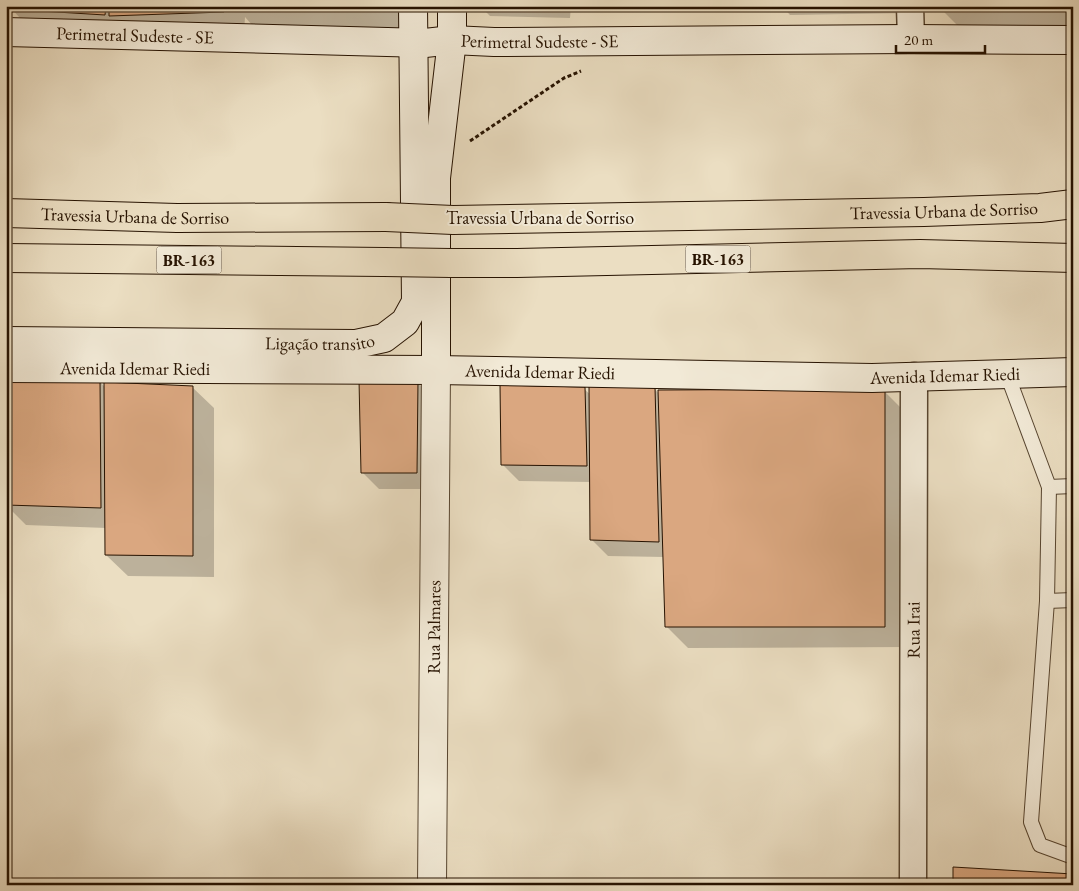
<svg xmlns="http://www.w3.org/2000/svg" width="1079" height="891" viewBox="0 0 1079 891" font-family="'EB Garamond',serif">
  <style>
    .shadow { fill: #0003 }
    .building { fill: #daa780; stroke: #261200 }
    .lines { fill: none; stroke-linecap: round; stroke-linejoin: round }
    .service-casing { stroke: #574530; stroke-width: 16 }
    .minor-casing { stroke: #574530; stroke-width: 29 }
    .tertiary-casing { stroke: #574530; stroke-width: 30 }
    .secondary-casing { stroke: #261200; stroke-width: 30 }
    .trunk-casing { stroke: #261200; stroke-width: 30 }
    .path { stroke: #261200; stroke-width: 3; stroke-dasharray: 4 2.5; stroke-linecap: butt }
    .service { stroke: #f2ead7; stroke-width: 14 }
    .minor { stroke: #f2ead7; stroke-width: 26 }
    .tertiary { stroke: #f2ead7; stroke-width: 28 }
    .secondary { stroke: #f2ead7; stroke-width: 28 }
    .trunk { stroke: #ebdec2; stroke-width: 28 }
    .trunk-bridge-casing { stroke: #261200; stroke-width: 30; stroke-linecap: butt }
    .trunk-bridge { stroke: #ebdec2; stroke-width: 28 }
    .labels { text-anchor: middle; stroke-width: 4; stroke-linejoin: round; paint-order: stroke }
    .shield { fill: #f2ead7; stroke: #635340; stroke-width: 1 }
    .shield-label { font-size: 16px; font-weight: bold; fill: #261200 }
    .street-label { font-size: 18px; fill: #261200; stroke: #f2ead7 }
  </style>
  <rect width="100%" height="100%" fill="#ebdec2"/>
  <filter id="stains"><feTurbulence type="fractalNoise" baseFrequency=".004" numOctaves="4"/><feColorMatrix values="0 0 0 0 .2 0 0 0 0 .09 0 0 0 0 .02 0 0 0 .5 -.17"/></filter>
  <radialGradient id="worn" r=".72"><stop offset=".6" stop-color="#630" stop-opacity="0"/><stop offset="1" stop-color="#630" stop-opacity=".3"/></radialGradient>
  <g class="shadow">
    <path d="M9 6H400V30L252 25 245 17 244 33 30 29Z"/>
    <path d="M480 6H571L570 18 490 16Z"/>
    <path d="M782 6H905L906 13 790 15Z"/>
    <path d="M938 6H1073V26H958Z"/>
    <path d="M99 381 105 387H192L214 408V577L128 576 106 555V528L26 525 6 505V484Z"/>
    <path d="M417 382 434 399V489H379L362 472Z"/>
    <path d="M654 388 659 394 884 391 905 412 906 647 688 648 667 627 664 557 608 556 591 539V482L519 481 502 464 584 389 591 395Z"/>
  </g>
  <g class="building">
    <path d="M8 6H106L105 15 8 9Z"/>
    <path d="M109 6H224V12L109 16Z"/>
    <path d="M301 6H379V9Z"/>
    <path d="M10 378 100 379 101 508 6 505V460Z"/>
    <path d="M359 380 418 381 417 473H361Z"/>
    <path d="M104 382 193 386V556L105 555Z"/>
    <path d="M500 385 585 387 587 466 501 465Z"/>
    <path d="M589 386 655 387 659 542 590 540Z"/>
    <path d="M885 389V627H665L658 390Z"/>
    <path d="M953 867 1073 874V885H953Z"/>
  </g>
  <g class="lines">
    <g class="service-casing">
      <g id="service">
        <path d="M1007 374 1049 487 1047 601 1031 822 1040 845 1073 857"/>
        <path d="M1049 487 1073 486"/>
        <path d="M1047 601 1073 600"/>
      </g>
    </g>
    <g class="minor-casing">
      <g id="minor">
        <path d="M910 6 911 39"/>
        <path id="s1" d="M913 885 914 376"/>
      </g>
    </g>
    <g class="tertiary-casing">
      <g id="tertiary">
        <path id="s2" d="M432 885 436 370"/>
      </g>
    </g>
    <g class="secondary-casing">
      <g id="secondary">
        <path id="s3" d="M6 32 425 43 452 40 494 42 911 39 1073 40"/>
        <path id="s4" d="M6 341 356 344 384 338 405 322 416 302 413 6"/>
        <path id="s5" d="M6 368 436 370 872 378 1073 372"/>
        <path d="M436 370V178L452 40V6"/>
      </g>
    </g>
    <g class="trunk-casing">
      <g id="trunk">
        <path id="s6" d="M6 213 177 218 386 217"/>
        <path id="s7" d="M453 220 924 212 1040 208 1073 204"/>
        <path d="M6 258 384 262"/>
        <path d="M451 263H517L920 254 1073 258"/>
      </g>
    </g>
    <path class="path" d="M470 141 564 78 581 71"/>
    <use href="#service" class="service"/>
    <use href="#minor" class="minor"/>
    <use href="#tertiary" class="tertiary"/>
    <use href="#secondary" class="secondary"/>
    <use href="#trunk" class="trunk"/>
    <g class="trunk-bridge-casing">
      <g id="trunk-bridge">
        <path d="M386 217 453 220"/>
        <path d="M384 262 451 263"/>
      </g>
    </g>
    <use href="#trunk-bridge" class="trunk-bridge"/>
  </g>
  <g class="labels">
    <g class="shield">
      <rect x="685.5" y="245.5" width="65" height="27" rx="4"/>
      <rect x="156.5" y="246.5" width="65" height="27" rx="4"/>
    </g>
    <g class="shield-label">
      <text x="718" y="265">BR-163</text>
      <text x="189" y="266">BR-163</text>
    </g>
    <g class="street-label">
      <text dy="6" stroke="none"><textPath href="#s3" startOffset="129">Perimetral Sudeste - SE</textPath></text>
      <text dy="6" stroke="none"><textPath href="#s3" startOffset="534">Perimetral Sudeste - SE</textPath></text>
      <text dy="6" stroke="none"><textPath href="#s7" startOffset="491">Travessia Urbana de Sorriso</textPath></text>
      <text dy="6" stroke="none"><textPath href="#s6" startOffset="129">Travessia Urbana de Sorriso</textPath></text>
      <text x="540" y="224">Travessia Urbana de Sorriso</text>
      <text dy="6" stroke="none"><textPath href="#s4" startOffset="314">Ligação transito</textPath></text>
      <text dy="6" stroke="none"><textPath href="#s5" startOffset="129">Avenida Idemar Riedi</textPath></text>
      <text dy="6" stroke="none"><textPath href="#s5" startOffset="534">Avenida Idemar Riedi</textPath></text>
      <text dy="6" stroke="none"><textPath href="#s5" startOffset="939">Avenida Idemar Riedi</textPath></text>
      <text dy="6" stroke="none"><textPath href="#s2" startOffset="258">Rua Palmares</textPath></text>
      <text dy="6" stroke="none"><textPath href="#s1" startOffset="255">Rua Irai</textPath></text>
    </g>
  </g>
  <rect width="1079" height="891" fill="none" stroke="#ebdec2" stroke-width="25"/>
  <rect x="8" y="8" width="1064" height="876" fill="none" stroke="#261200" stroke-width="2.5"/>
  <rect x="12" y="12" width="1054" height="866" fill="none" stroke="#261200"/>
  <path d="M896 45v8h89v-8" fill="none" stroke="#261200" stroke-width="2.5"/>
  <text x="904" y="45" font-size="15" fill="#261200" stroke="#f2ead7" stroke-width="4" paint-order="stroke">20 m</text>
  <rect width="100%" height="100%" filter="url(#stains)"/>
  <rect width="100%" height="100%" fill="url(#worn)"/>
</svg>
